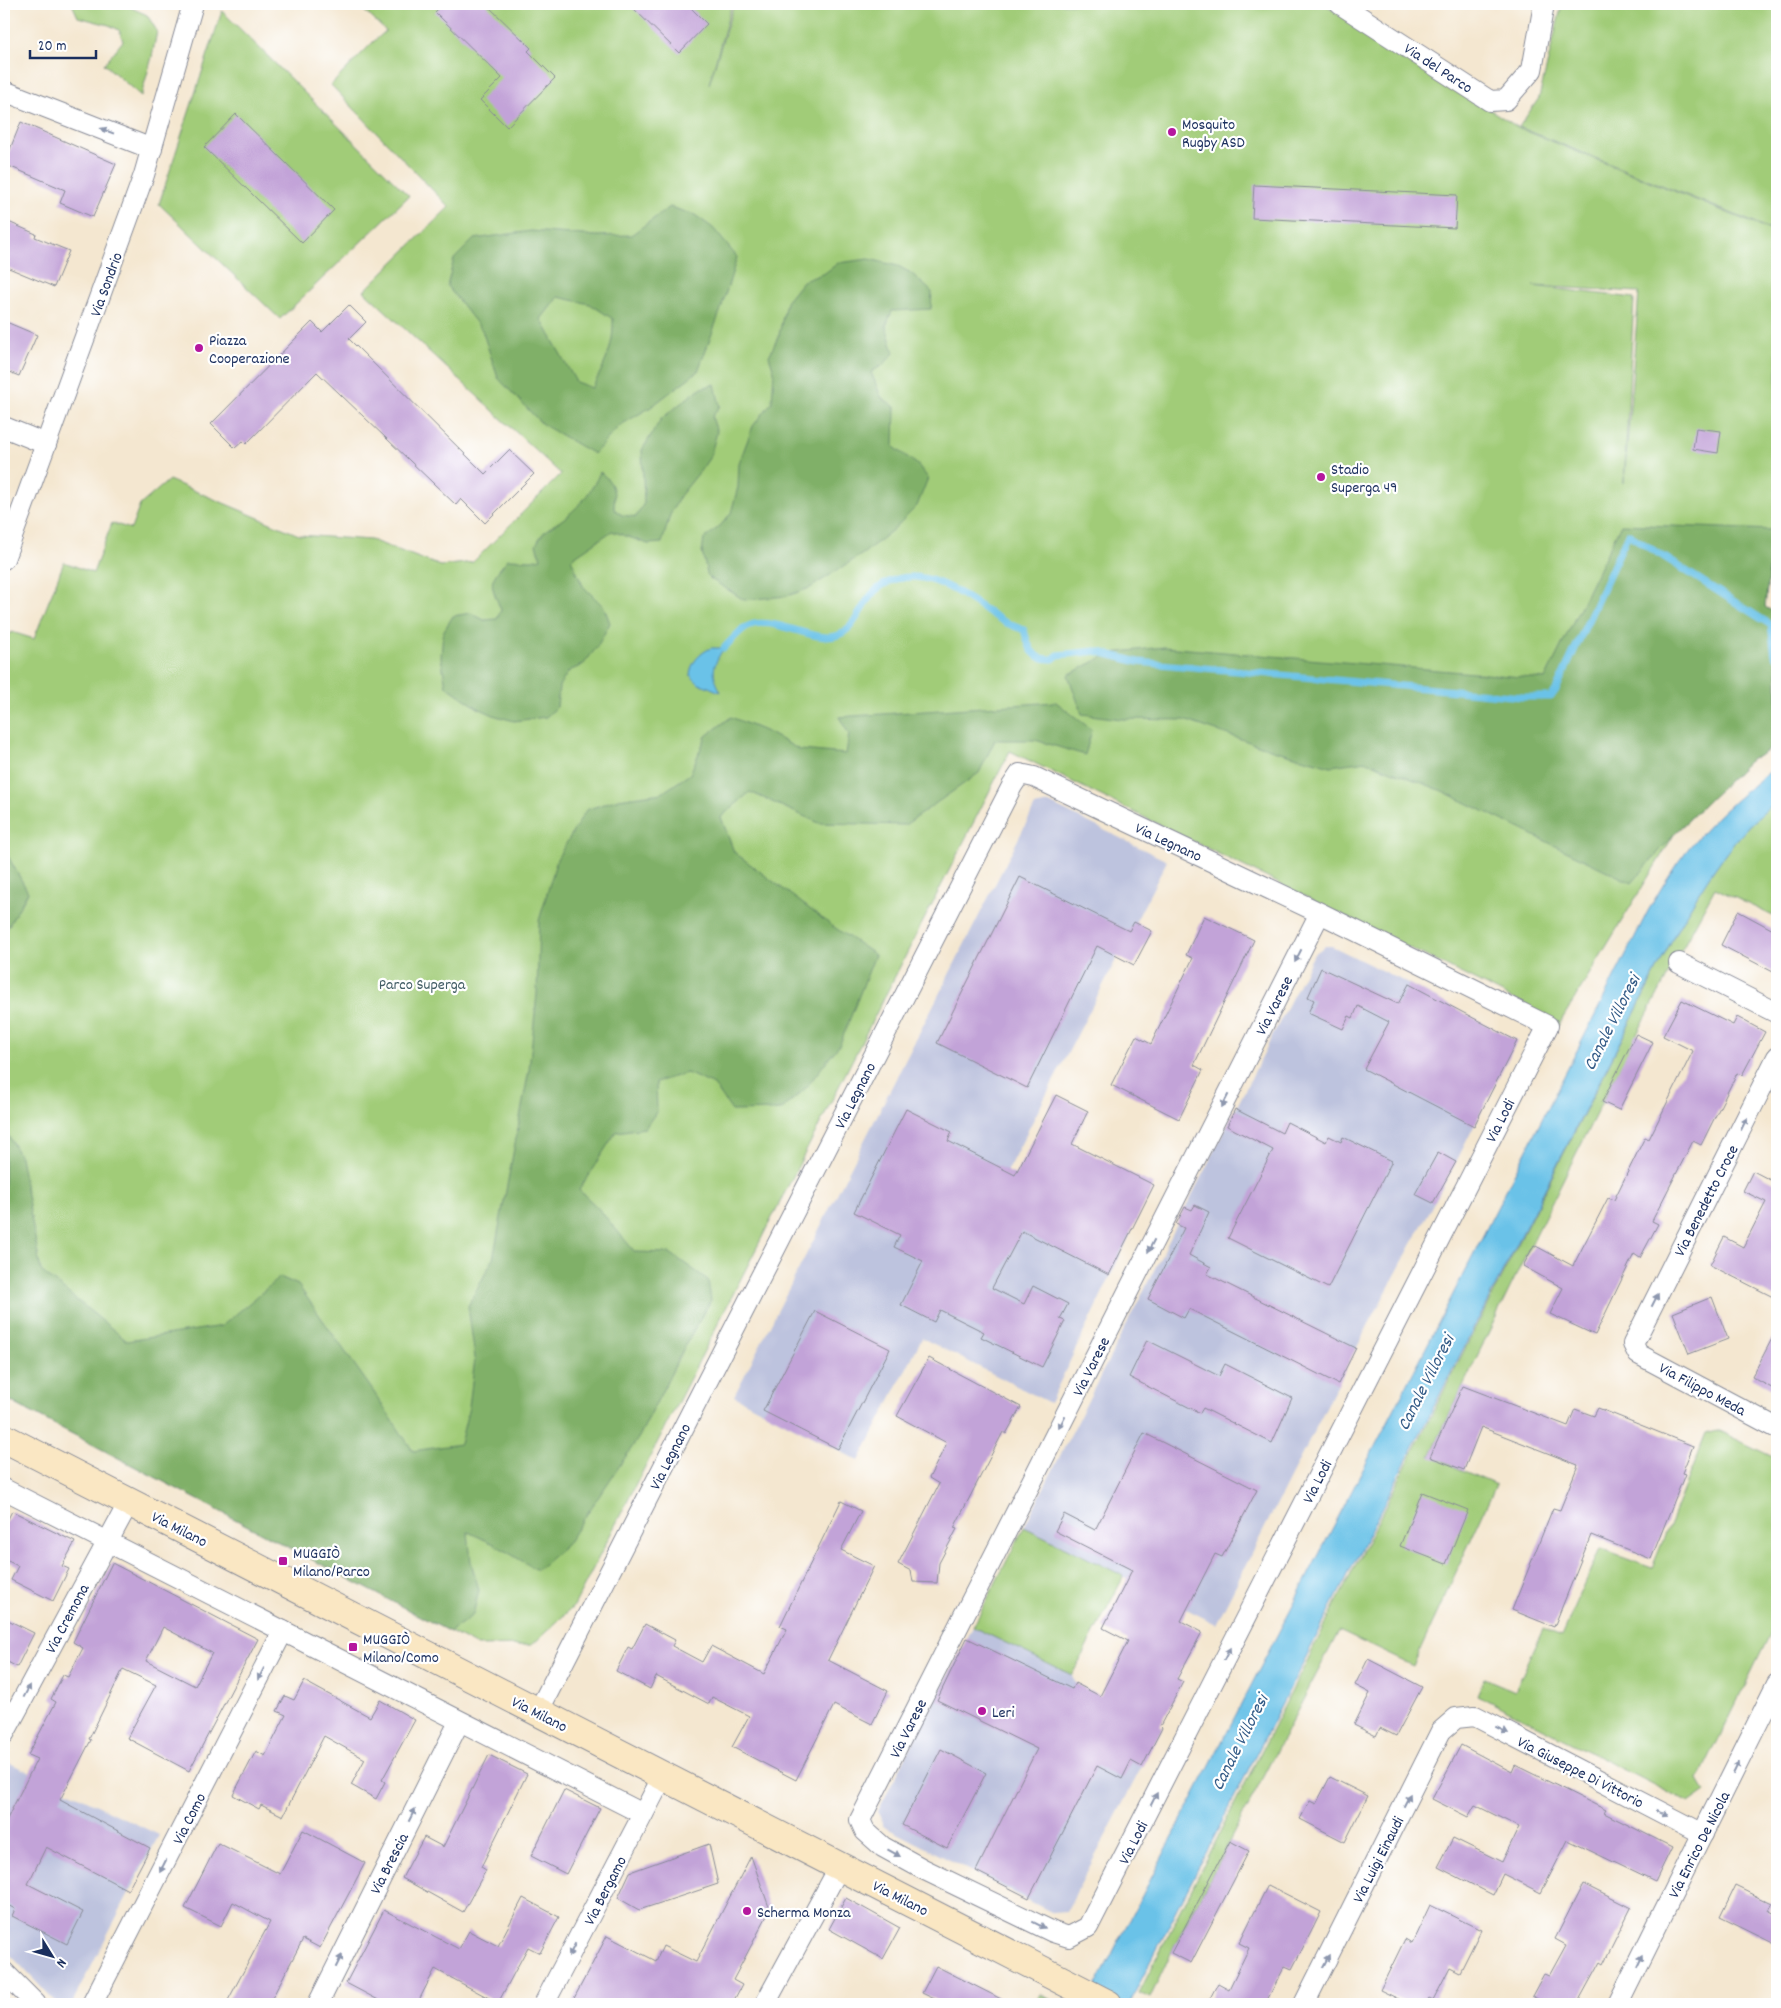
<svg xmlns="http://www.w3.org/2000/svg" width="1781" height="2008" viewBox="0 0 1781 2008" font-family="Dekko,sans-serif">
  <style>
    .industrial { fill: #bdc3de }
    .green { fill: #a1cc78; stroke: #5e7e6b; fill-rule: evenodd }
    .forest { fill: #80b068; stroke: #4e7063; fill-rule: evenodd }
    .water { fill: #6bc2e8; stroke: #4378a3 }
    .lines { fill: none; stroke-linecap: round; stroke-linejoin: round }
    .stream { stroke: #6bc2e8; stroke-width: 7 }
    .building { fill: #c2a3d8; fill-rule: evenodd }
    .street-casing { stroke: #888b97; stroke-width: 22 }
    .secondary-casing { stroke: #888b97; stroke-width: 30 }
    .street { stroke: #fff; stroke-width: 20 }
    .secondary { stroke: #fae7c3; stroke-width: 28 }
    .oneway { fill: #8d97ae }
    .poi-dot { fill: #b5179e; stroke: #fff; stroke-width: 2 }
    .labels { text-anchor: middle; stroke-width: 4.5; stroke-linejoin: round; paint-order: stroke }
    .street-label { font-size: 16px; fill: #1b2f5e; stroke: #fff }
    .poi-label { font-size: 16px; fill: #1b2f5e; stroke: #fff; text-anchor: start }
    .park-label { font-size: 16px; fill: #435e66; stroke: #fff }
    .water-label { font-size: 18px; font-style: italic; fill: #335b87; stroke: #fff }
  </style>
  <rect width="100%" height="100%" fill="#fff"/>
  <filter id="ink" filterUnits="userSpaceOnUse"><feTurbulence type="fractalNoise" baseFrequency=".02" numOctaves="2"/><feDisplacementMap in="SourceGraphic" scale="10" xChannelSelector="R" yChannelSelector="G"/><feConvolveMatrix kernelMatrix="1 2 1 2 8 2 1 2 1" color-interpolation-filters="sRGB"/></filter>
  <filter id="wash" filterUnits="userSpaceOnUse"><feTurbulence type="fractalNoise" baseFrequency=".0096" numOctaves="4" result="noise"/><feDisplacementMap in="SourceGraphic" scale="20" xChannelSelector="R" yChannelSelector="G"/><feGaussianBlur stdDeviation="1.12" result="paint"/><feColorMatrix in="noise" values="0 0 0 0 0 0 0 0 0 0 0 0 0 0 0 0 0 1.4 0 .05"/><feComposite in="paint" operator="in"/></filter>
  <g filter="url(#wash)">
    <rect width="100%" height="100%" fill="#f4e7d0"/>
    <g class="industrial">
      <path d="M1049 803 1167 861 1007 1171 1131 1233 1050 1403 922 1338 859 1461 734 1396 1035 806Z"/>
      <path d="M1325 946H1332L1409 984 1517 1041 1456 1162 1356 1348 1216 1624 1024 1527 1314 954Z"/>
      <path d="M973 1627 1072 1675 1075 1683 1162 1728 1066 1912 1053 1913 883 1826 878 1811Z"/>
      <path d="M10 1763 159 1835 72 2003 57 2004 4 1948V1775Z"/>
    </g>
    <g class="green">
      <path d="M72 4H123L147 15 157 31 152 57 141 96 104 64 123 41 119 30 109 25 78 17Z"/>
      <path d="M357 4H732L709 84 734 4H1324L1519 128 1777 233V485L1765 607 1777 614V746L1749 761 1675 833 1558 1026 1523 1004 1010 751 574 1606 532 1645 477 1646 4 1398V640L12 632 34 639 64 562 93 573 112 523 131 529 140 505 169 480 299 535 371 540 441 566 473 562 561 474 364 291 449 207 331 85 373 42 386 31ZM1533 286 1639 292 1624 483 1634 298Z"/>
      <path d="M1562 4H1777V232L1519 127 1539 98Z"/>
      <path d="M222 11 409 196 280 319 159 204Z"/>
      <path d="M1777 802V918L1715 888C1613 1074 1520 1264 1430 1456L1496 1485 1413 1666 1339 1631 1171 1953 1150 1998 1139 1993 1678 928C1705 882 1733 834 1777 802Z"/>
      <path d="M1717 1430 1777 1459V1620L1699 1779 1706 1791 1689 1803 1477 1695 1484 1678 1515 1691 1543 1629 1562 1636 1600 1549 1652 1568 1706 1433Z"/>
      <path d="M1024 1527 1124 1576 1072 1675 973 1627Z"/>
      <path d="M1040 1994 1059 2004H1035Z"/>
    </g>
    <g class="forest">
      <path d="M670 207 695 215 713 228 737 257 720 312 698 371 651 407 619 426 594 454 542 424 498 378 482 330 447 286 454 259 474 239 531 231 596 236 631 235ZM558 297 590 304 613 319C614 347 605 364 592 388L576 382 541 319Z"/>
      <path d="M869 259 898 266 911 273 932 292 931 309 892 311 886 326 894 353 883 365 871 372 881 397 895 407 894 447 918 465 928 478 917 506 895 528 864 553 810 588 787 596 744 600 708 577 702 552 704 539 721 525 731 513 738 487 739 463 753 426 772 402 774 371 769 356 779 335 786 302 803 281 825 273 838 263Z"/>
      <path d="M715 384 720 406 712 417 717 432 710 457 701 470 680 496 670 515 662 543 648 544 612 531 571 559 583 586 604 607 610 623 597 647 583 665 569 671 559 686 557 707 546 717 514 721 496 716 478 708 446 686 441 657 443 632 453 616 471 613 484 620 497 619 501 610C489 580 488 583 508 559L532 560 541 558 536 545C545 526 552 528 567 516 582 504 593 489 600 472 614 483 615 491 614 509L622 515 636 517 644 503 642 450 661 419 699 389Z"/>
      <path d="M1621 524 1773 530 1765 607 1777 614V746L1749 761 1675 833 1632 883 1440 790 1366 761 1331 766 1273 750 1184 720 1122 719 1082 714 1068 675 1111 653 1164 647 1545 679Z"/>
      <path d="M1056 702 1092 730 1085 755 1035 740H995L979 773 905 825 819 823 750 792 721 817 734 852 831 925 875 955 840 1044 805 1089 781 1110 732 1111 714 1085 687 1073 656 1082 657 1111 645 1128 616 1132 579 1190 598 1208 635 1252 670 1253 708 1280 711 1300 688 1340 639 1437 566 1545 537 1570 494 1544 468 1532 471 1562 479 1590 473 1615 450 1632 4 1398V1127L20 1157 41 1271 127 1341 222 1326 280 1277 298 1285 371 1388 413 1451 460 1444 469 1407 475 1358 468 1306 493 1259 529 1070 537 994 539 921 557 859 586 810 618 799 662 793 690 774 706 736 731 717 769 733 800 750 846 754 849 734 839 717Z"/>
      <path d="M4 849 28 892 4 934Z"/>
    </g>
    <g class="water">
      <path d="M711 648H724C712 666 711 673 721 692 713 690 707 685 699 684L690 675C691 662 700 653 711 648Z"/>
      <path d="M1777 766V802C1733 834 1705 882 1678 928L1129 2004H1086L1414 1371 1648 911C1657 895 1666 880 1676 865 1703 826 1740 795 1777 766Z"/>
    </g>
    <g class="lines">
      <path class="stream" d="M724 648C731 641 738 632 746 627 768 614 805 638 828 637 859 636 859 598 883 585 926 560 967 600 1003 621 1009 625 1017 627 1024 630 1029 648 1032 660 1053 659L1058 655 1096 651 1138 662 1522 697H1551L1556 690 1628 534 1771 625 1775 656 1777 657"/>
    </g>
    <g id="blocks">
      <g class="building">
        <path d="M443 4H486L531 48 528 51 555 78 507 127 480 100 502 78 435 12Z"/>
        <path d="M629 4H687L707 24 679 53Z"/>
        <path d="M236 114 334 210 302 243 204 147Z"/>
        <path d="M21 122 116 164 93 217 60 203 65 190 4 164Z"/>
        <path d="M1254 185 1457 195 1455 228 1252 218Z"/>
        <path d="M4 220 36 234 35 237 69 251 54 287 4 266Z"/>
        <path d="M349 305 366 322 349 339 485 474 509 450 534 474 485 523 461 499 456 505 317 372 246 444 243 441 235 448 211 424 312 322 322 332Z"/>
        <path d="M4 321 37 335 19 376 4 370Z"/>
        <path d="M1696 428 1721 431 1718 453 1693 449Z"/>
        <path d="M1020 877 1129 931 1134 922 1152 931 1134 965 1097 946 1027 1088 937 1043Z"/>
        <path d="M1738 911 1777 932V974L1721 945Z"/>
        <path d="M1204 916 1254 940 1194 1065 1203 1070 1179 1119 1111 1085 1136 1036 1151 1044 1193 958 1186 955Z"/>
        <path d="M1321 968 1398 1004 1409 984 1517 1041 1474 1126 1364 1069 1389 1022 1358 1006 1353 1018 1349 1016 1343 1029 1308 1013 1314 1000 1308 997Z"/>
        <path d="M1682 1000 1733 1025 1737 1017 1765 1032 1742 1075 1737 1073 1701 1145 1693 1141 1652 1221 1658 1224 1640 1258 1634 1254 1595 1335 1550 1314 1563 1288 1523 1266 1534 1245 1573 1266 1608 1198 1614 1200 1645 1137 1649 1139 1693 1051 1663 1036Z"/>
        <path d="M1636 1034 1653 1042 1619 1110 1602 1102Z"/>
        <path d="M1056 1095 1088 1111 1072 1144 1154 1185 1109 1275 1022 1231 992 1288 1024 1304 1033 1286 1068 1304 1060 1319 1065 1321 1042 1367 981 1337 984 1332 940 1310 934 1322 901 1305 923 1261 894 1247 900 1235 854 1212 906 1109 952 1132 948 1141 1015 1175Z"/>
        <path d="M1235 1109 1282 1133 1287 1122 1326 1142 1329 1136 1341 1142 1343 1137 1392 1161 1328 1288 1228 1238 1273 1150 1227 1126Z"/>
        <path d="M1438 1152 1456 1162 1433 1203 1415 1194Z"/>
        <path d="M1753 1171 1776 1183 1777 1181V1299L1710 1265 1724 1237 1743 1247 1766 1202 1743 1191Z"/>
        <path d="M1195 1205 1209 1212 1189 1255 1211 1267 1207 1274 1356 1348 1338 1384 1189 1309 1184 1318 1148 1299 1184 1228 1176 1224 1185 1207 1192 1210Z"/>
        <path d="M1712 1297 1728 1339 1689 1354 1673 1313Z"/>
        <path d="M815 1311 890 1349 838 1449 763 1411Z"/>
        <path d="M1777 1329V1391L1752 1377Z"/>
        <path d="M1147 1340 1219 1376 1225 1364 1292 1398 1272 1443 1203 1408 1200 1413 1129 1377Z"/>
        <path d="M929 1358 1021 1407 1006 1434 1003 1432 954 1528 957 1529 939 1563 937 1583 913 1582 911 1571 898 1564 939 1484 929 1478 947 1443 897 1416Z"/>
        <path d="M1463 1386 1568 1426 1575 1409 1594 1416 1598 1408 1693 1446 1682 1473 1685 1474 1651 1559 1591 1535 1554 1627 1512 1610 1553 1508 1560 1510 1578 1465 1481 1427 1464 1470 1430 1457Z"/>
        <path d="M1144 1433 1257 1490 1222 1557 1215 1554 1181 1621 1202 1632 1177 1679 1183 1682 1160 1726 1162 1728 1142 1767 1131 1761 1122 1779 1097 1766 1029 1898 976 1871 1037 1749 937 1700 967 1638 1072 1689 1075 1683 1100 1696 1128 1641 1103 1628 1132 1570 1055 1531 1064 1514 1095 1530Z"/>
        <path d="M1422 1492 1468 1510 1446 1564 1400 1546Z"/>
        <path d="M841 1501 861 1511 841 1550 874 1566 828 1660 888 1691 872 1724 834 1705 796 1780 732 1747 749 1716 712 1697 709 1704 656 1676 650 1689 616 1671 628 1647 632 1649 645 1624 675 1640 672 1646 702 1662 711 1646 764 1674 787 1629 780 1626Z"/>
        <path d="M12 1511 75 1542 62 1566 69 1569 53 1601 11 1580 18 1566 4 1559V1527Z"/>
        <path d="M112 1563 258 1639 189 1771 127 1738 156 1685 123 1669 89 1739 91 1740 60 1800 150 1848 128 1890 46 1847 28 1884 83 1912 67 1944 12 1916 15 1909 4 1903V1825L37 1759 28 1755 56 1702 51 1699 63 1675 68 1677 83 1648 73 1642ZM163 1627 212 1653 195 1686 146 1661Z"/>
        <path d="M4 1618 34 1633 17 1667 4 1660Z"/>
        <path d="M1368 1659 1422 1687 1396 1736 1380 1728 1376 1736 1354 1725 1370 1693 1355 1685Z"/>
        <path d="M304 1681 370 1717 380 1700 415 1720 382 1780 385 1782 376 1799 351 1785 365 1759 324 1736 283 1816 261 1805 259 1809 233 1795 256 1751 265 1756 286 1715 277 1711 285 1696 294 1700Z"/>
        <path d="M1461 1745 1512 1772 1515 1765 1606 1810 1604 1813 1672 1847 1655 1882 1568 1840 1541 1893 1503 1874 1493 1895 1438 1867 1453 1838 1502 1862 1519 1827 1475 1805 1468 1817 1432 1799Z"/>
        <path d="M941 1749 986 1773 947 1848 902 1825Z"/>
        <path d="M489 1755 527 1774 481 1867 486 1870 463 1912 402 1878 424 1837 443 1847Z"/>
        <path d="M1330 1777 1368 1796 1345 1842 1300 1819 1310 1801 1316 1804Z"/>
        <path d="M564 1790 600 1808 566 1874 531 1856Z"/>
        <path d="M303 1830 365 1863 320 1948 303 1939 269 2004H226L270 1922 233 1902 221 1926 185 1908 218 1843 280 1874Z"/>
        <path d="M1230 1841 1249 1851 1191 1963 1171 1953Z"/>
        <path d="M709 1844 718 1884 639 1910 618 1898 630 1872Z"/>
        <path d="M751 1856 770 1910 733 1980 742 1985 732 2004H571L607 1936 656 1961 663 1946 696 1962Z"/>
        <path d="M1583 1884 1631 1908 1603 1964 1600 1962 1577 2004H1547L1532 1996 1544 1974 1549 1976 1566 1945 1555 1939Z"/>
        <path d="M1268 1885 1321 1912 1311 1932 1292 1969 1285 1966 1265 2004H1207L1218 1983 1229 1989 1249 1948 1239 1943Z"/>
        <path d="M1735 1886 1772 1904 1768 1911 1777 1916V1945L1720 1917Z"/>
        <path d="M523 1898 559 1917 540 1953 528 1947 498 2003 435 1969 417 2004H386L346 1983 384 1910 459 1949 469 1931 498 1946Z"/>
        <path d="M846 1898 900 1928 883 1959 829 1929Z"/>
        <path d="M1430 1905 1481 1930 1460 1972 1450 1967 1433 2000 1429 1998 1425 2004H1409L1380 1990 1405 1939 1412 1943Z"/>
        <path d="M936 1966 1011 2004H945L922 1993Z"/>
      </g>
    </g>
  </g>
  <g filter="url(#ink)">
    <use href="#blocks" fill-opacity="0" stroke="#888b97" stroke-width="1"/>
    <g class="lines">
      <g class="street-casing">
        <g id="street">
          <path d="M1340 4 1490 101 1506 100 1532 70 1544 4"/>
          <path d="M4 91 152 149"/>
          <path d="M4 427 46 444"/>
          <path d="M4 559 144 175 193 4"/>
          <path d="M1679 963 1777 1013"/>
          <path d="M1777 1057 1633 1344 1638 1354 1777 1428"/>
          <path d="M4 1489 643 1814"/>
          <path d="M538 1712 1012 786 1020 774 1034 777 1320 913 1548 1026 1088 1927 1069 1937 1053 1932 923 1869 883 1847 865 1831 860 1820 1320 913"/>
          <path d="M4 1734 129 1502"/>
          <path d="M4 1972 36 2004"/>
          <path d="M92 2004 283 1631"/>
          <path d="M318 2004 459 1722"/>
          <path d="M544 2004 663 1776"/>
          <path d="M765 2004 840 1866"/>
          <path d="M1304 2004 1441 1731 1456 1718 1475 1716 1703 1834"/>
          <path d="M1618 2004 1777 1684"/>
        </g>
      </g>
      <g class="secondary-casing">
        <path id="secondary" d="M4 1438 1108 2004"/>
      </g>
      <use href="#street" class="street"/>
      <use href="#secondary" class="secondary"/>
    </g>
    <defs><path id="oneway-solid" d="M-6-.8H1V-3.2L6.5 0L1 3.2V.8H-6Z" transform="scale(1.25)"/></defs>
    <g class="oneway">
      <use href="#oneway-solid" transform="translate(107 131) rotate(-159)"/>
      <use href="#oneway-solid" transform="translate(1298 956) rotate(117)"/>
      <use href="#oneway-solid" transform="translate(1225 1101) rotate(117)"/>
      <use href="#oneway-solid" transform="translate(1744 1124) rotate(-63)"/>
      <use href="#oneway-solid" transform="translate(1151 1246) rotate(117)"/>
      <use href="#oneway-solid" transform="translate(1655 1300) rotate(-63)"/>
      <use href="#oneway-solid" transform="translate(1062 1422) rotate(117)"/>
      <use href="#oneway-solid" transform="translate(1227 1654) rotate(-63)"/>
      <use href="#oneway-solid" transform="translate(261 1674) rotate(117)"/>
      <use href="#oneway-solid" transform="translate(27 1691) rotate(-62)"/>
      <use href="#oneway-solid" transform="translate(1502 1730) rotate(27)"/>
      <use href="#oneway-solid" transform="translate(1736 1768) rotate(-64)"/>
      <use href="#oneway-solid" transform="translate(1154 1799) rotate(-63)"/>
      <use href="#oneway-solid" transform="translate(1407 1800) rotate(-63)"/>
      <use href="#oneway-solid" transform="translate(1662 1813) rotate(27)"/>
      <use href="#oneway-solid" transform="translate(412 1815) rotate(-63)"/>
      <use href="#oneway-solid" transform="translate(894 1853) rotate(29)"/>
      <use href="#oneway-solid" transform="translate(163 1866) rotate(117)"/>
      <use href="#oneway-solid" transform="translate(1039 1925) rotate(26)"/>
      <use href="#oneway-solid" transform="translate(572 1950) rotate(117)"/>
      <use href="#oneway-solid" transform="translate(339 1961) rotate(-63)"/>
      <use href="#oneway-solid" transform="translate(1326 1961) rotate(-63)"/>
      <use href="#oneway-solid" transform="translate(1640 1961) rotate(-64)"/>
    </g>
  </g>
  <g class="poi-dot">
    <circle cx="1172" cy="132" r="5"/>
    <circle cx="199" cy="348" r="5"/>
    <circle cx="1321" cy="477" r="5"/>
    <rect x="278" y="1556" width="10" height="10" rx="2.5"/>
    <rect x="348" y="1642" width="10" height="10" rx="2.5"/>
    <circle cx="982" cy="1711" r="5"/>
    <circle cx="747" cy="1911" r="5"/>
  </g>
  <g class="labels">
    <g class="street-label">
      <text transform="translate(1439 67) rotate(33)" y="6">Via del Parco</text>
      <text transform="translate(105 284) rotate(-70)" y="6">Via Sondrio</text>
      <text transform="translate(1169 841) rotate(25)" y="6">Via Legnano</text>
      <text transform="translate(1273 1005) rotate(-63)" y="6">Via Varese</text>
      <text transform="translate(854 1095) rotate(-63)" y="6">Via Legnano</text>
      <text transform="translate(1499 1120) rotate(-63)" y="6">Via Lodi</text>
      <text transform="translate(1705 1200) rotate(-63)" y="6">Via Benedetto Croce</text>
      <text transform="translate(1090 1366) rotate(-63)" y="6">Via Varese</text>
      <text transform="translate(1703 1388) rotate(28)" y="6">Via Filippo Meda</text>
      <text transform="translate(669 1456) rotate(-63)" y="6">Via Legnano</text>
      <text transform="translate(1316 1481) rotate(-63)" y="6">Via Lodi</text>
      <text transform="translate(180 1528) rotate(27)" y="6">Via Milano</text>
      <text transform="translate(66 1618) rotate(-62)" y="6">Via Cremona</text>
      <text transform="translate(540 1713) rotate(27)" y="6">Via Milano</text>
      <text transform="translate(907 1728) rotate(-63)" y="6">Via Varese</text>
      <text transform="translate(1581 1771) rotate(27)" y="6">Via Giuseppe Di Vittorio</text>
      <text transform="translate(188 1818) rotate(-63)" y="6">Via Como</text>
      <text transform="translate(1132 1842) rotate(-63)" y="6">Via Lodi</text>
      <text transform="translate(1698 1844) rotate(-63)" y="6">Via Enrico De Nicola</text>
      <text transform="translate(1377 1859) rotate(-63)" y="6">Via Luigi Einaudi</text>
      <text transform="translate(388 1863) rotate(-63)" y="6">Via Brescia</text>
      <text transform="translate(604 1890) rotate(-63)" y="6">Via Bergamo</text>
      <text transform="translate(901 1897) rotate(27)" y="6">Via Milano</text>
    </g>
    <g class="poi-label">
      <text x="1182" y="129">Mosquito<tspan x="1182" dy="18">Rugby ASD</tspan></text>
      <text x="209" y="345">Piazza<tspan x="209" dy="18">Cooperazione</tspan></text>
      <text x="1331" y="474">Stadio<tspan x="1331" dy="18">Superga 49</tspan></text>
      <text x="293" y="1558">MUGGIÒ<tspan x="293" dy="18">Milano/Parco</tspan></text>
      <text x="363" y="1644">MUGGIÒ<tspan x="363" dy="18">Milano/Como</tspan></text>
      <text x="992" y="1717">Leri</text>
      <text x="757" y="1917">Scherma Monza</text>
    </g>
    <g class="park-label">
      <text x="422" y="989">Parco Superga</text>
    </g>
    <g class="water-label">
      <text transform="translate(1611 1022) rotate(-63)" y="6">Canale Villoresi</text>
      <text transform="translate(1425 1382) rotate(-63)" y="6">Canale Villoresi</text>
      <text transform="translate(1239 1742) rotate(-63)" y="6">Canale Villoresi</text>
    </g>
  </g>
  <rect width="1781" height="2008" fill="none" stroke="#fff" stroke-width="20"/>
  <g transform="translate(52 1956) rotate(127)" stroke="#ffffff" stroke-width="4" paint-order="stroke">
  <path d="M0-4L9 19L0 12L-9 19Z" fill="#1b2f5e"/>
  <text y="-8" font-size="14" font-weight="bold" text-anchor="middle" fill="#1b2f5e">N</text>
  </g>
  <path d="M30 50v8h66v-8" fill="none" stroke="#1b2f5e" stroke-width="2.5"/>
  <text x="38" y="50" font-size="15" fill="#1b2f5e" stroke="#ffffff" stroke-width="4" paint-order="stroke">20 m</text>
</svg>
